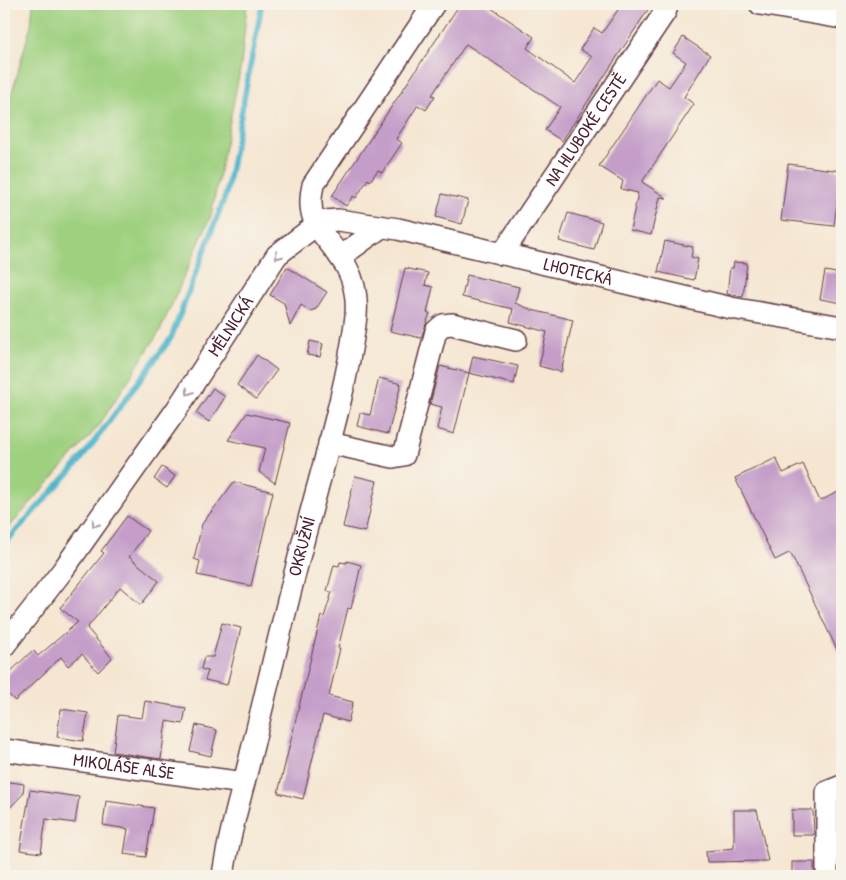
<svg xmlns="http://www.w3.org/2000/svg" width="846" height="880" viewBox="0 0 846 880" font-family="'Patrick Hand',sans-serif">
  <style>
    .green { fill: #9ed07f; stroke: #747855 }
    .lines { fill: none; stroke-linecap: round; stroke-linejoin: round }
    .stream { stroke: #4cb4ca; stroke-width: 5.5 }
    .building { fill: #c49ec9 }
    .minor-casing { stroke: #643d44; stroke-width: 24 }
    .minor { stroke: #fff; stroke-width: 21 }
    .oneway { stroke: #ae9aa0 }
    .labels { text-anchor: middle; stroke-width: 4.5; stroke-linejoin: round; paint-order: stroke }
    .street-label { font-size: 18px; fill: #4a1f2b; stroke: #f7f3e8 }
  </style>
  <rect width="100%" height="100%" fill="#f7f3e8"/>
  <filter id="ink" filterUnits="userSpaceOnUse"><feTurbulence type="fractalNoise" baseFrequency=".02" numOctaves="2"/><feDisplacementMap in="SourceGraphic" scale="10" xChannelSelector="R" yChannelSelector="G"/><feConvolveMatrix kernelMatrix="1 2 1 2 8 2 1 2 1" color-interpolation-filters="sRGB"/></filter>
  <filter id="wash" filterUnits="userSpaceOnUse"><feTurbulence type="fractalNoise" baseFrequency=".0096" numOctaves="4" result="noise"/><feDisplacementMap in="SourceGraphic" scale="20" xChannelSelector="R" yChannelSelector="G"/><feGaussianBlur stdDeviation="1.12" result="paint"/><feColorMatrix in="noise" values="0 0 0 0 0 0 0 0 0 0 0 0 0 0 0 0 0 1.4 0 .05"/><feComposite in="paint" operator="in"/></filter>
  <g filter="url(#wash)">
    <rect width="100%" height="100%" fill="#f5e6d2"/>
    <path class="green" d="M33 4H247L241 65 211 216 160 331 98 427 4 533V121L31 25Z"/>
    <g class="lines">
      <path class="stream" d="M4 544 79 462 171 338 226 194 262 4"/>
    </g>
    <g id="blocks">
      <g class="building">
        <path d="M460 4H485L534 37 527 48 575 83 592 57 580 49 594 28 602 33 622 4H639L649 8 562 141 545 130 560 107 466 44 432 95 435 96 426 110 418 105 396 139 402 143 382 173 378 170 370 181 368 179 356 198 353 196 346 206 332 196Z"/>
        <path d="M683 37 710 55 684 97 694 104 642 182 667 198 660 197 651 235 630 230 638 193 621 189 623 181 599 166 657 79 669 87 686 62 673 53Z"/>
        <path d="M788 164 841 171 834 226 781 220Z"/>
        <path d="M442 194 468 200 462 224 436 217Z"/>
        <path d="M568 213 602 222 594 250 559 241Z"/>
        <path d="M665 241 693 247 691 257 698 259 694 280 658 272Z"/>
        <path d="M734 262 747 263 743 297 727 294 730 268H733Z"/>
        <path d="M287 267 327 292 316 309 310 311 301 305 290 326 284 303 270 295Z"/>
        <path d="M405 268 428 273 425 285 433 287 427 313H430L421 338 390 331Z"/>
        <path d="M825 271 842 274V303L820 299Z"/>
        <path d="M467 275 519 287 515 303 532 310 573 320 561 372 539 366 547 332 510 322 513 309 462 297Z"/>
        <path d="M310 341 323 344 320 357 307 355Z"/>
        <path d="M257 355 277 370 256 399 237 385Z"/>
        <path d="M473 356 518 366 514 384 469 373 454 434 437 429 442 407 430 404 440 366 469 373Z"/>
        <path d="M379 378 401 384 388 434 357 426 360 413 370 415Z"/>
        <path d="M213 388 225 397 209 422 196 413Z"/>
        <path d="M247 413 290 423 275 483 259 472 265 448 228 440Z"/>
        <path d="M776 458 783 473 803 464 820 501 842 490V660L791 554 789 553 775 560 735 478Z"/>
        <path d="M162 467 175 476 167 488 154 479Z"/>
        <path d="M355 476 377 481 365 532 343 527Z"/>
        <path d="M234 482 273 492 251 586 197 575 200 561 194 559 202 524Z"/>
        <path d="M127 516 148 531 129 557 159 581 141 605 120 587 87 628 112 658 98 672 82 654 68 666 61 657 15 701 4 690V678L33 650 38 656 78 622 60 608 104 553 101 551Z"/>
        <path d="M347 561 361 565 351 609 348 608 338 648H340L329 696 353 702 348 722 323 715 303 799 278 793 321 616 324 617 332 592 327 591 334 565 339 566 340 562 347 563Z"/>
        <path d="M222 623 241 628 227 685 205 680 208 671 201 669 204 657H213Z"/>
        <path d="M145 701 186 708 183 724 166 721 161 759 113 752 118 715 142 718Z"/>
        <path d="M61 709 88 713 83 741 57 737Z"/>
        <path d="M196 725 217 730 211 756 190 751Z"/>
        <path d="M4 781 24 784 23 794 4 814Z"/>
        <path d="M30 790 79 797 75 823 46 819 41 853 20 850Z"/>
        <path d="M106 801 154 808 146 857 124 854 128 829 103 825Z"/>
        <path d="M734 810H757L768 861 707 862 706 851 734 848Z"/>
        <path d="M792 810H813L814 835H792Z"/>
        <rect x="792" y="862" width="22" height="14"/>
      </g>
    </g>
  </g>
  <g filter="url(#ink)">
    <use href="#blocks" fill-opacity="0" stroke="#643d44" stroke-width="1"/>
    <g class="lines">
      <g class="minor-casing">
        <g id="minor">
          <path d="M760 4 842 18"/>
          <path id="s1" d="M502 254 665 12 668 4"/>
          <path d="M340 257 380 228"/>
          <path d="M329 443 393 457 404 455 436 331 443 325 452 324 516 340"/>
          <path id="s2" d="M4 646 63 570 177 409 277 255 316 225 325 221 338 220 398 229 731 308 842 327"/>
          <path id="s3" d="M4 750 244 783"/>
          <path id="s4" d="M223 876C228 836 241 797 250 758 269 680 287 601 308 523 325 458 346 390 355 324 358 305 356 285 347 268 330 236 303 227 313 185L434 4"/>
          <path d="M827 876V792L842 786"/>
        </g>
      </g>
      <use href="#minor" class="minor"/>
    </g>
    <defs><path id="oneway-chevron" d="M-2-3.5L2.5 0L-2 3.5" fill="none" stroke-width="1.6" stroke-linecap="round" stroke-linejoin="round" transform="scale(1.25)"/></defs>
    <g class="oneway">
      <use href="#oneway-chevron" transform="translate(278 256) rotate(129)"/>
      <use href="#oneway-chevron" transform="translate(189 392) rotate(123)"/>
      <use href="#oneway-chevron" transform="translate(95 524) rotate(125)"/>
    </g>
  </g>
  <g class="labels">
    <g class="street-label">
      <text dy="6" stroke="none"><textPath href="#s1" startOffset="150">NA HLUBOKÉ CESTĚ</textPath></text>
      <text dy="6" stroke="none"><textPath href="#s2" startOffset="795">LHOTECKÁ</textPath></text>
      <text dy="6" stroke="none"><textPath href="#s2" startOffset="392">MĚLNICKÁ</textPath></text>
      <text dy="6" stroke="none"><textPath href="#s4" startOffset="339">OKRUŽNÍ</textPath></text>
      <text dy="6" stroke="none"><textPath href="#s3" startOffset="121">MIKOLÁŠE ALŠE</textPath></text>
    </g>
  </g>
  <rect width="846" height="880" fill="none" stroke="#f7f3e8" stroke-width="20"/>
</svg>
